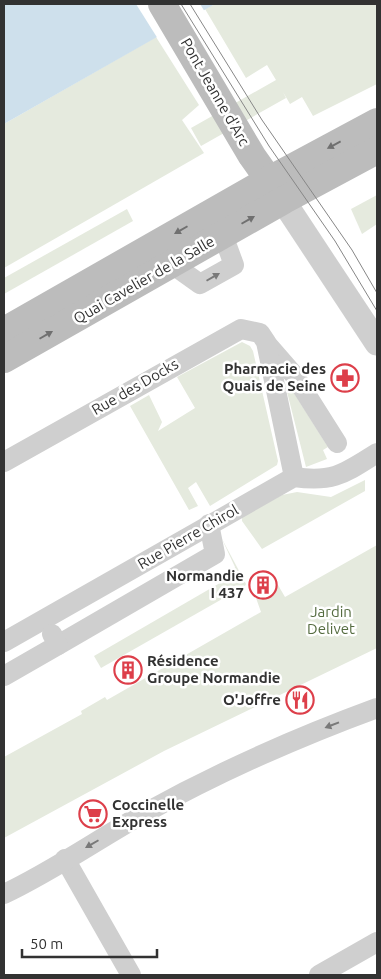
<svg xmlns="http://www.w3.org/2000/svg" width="381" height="979" viewBox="0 0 381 979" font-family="Ubuntu,sans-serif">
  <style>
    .green { fill: #e5eade }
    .water { fill: #cee0ec }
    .pier { fill: #fff }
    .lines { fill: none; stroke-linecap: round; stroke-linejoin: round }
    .minor { stroke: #cfcfcf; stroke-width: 20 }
    .tertiary { stroke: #cfcfcf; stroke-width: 25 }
    .secondary { stroke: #bcbcbc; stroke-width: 28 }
    .tram { stroke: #878787; stroke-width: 1 }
    .oneway { fill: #707070 }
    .oneway2 { fill: #797979 }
    .labels { text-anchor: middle; stroke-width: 5; stroke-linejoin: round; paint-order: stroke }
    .street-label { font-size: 15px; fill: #323232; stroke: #fff }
    .poi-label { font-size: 15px; font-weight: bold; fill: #323232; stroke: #fff; text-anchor: end }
    .park-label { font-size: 15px; fill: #556c40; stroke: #fff }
  </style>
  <rect width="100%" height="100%" fill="#fff"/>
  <g class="green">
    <path d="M215 4H377V84L313 116 302 97 290 104 283 92 286 98 201 146 191 128 276 80 267 65 246 78 205 9Z"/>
    <path d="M156 37 199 105 182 120 204 153 4 268V124Z"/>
    <path d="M377 195V224L362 234 351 209Z"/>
    <path d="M127 209 133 221 4 294V278Z"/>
    <path d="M242 342 250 346 253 351 278 461 277 465 210 506 196 482 188 488 198 506 189 510 130 406 149 395 162 422 158 431 195 408 177 377Z"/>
    <path d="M287 382 328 447 323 450 327 459 306 467 285 384Z"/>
    <path d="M365 480V491L262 549 242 521V517L282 495 297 492 331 497Z"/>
    <path d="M221 537 246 584 245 586 101 668 94 656 232 576 235 567Z"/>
    <path d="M377 545V648L164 751 4 838V757L82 714 81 711 105 697 107 700 261 612 256 598 278 585 285 597Z"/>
  </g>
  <path class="water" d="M4 4H215L4 124Z"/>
  <path class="pier" d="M136 4H200L205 12 158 39Z"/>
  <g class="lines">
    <g class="minor">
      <path d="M172 264 200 284 234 265 223 235"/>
      <path d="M267 344 294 375 337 443"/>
      <path d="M4 462 241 329 260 333 266 342 294 477"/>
      <path d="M4 642 294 477C334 483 345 473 377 453"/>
      <path d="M58 645 215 554 209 524"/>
      <path d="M4 676 58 645 52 634"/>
      <path d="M65 859 131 975"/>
      <path d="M4 894C53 871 98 839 145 813 219 772 298 737 377 708"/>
      <path d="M319 975 377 942"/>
    </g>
    <path class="tertiary" d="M272 184 377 343"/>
    <g class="secondary">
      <path d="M162 4 252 156 269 180"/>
      <path d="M4 331 269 180 377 122"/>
      <path d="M4 359 284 200 377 150"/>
    </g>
    <g class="tram">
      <path d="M181 4 269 146 335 241 377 311"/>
      <path d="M190 4 262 120 352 250 377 293"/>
    </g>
  </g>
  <defs><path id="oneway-solid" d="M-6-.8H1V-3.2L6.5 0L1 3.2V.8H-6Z" transform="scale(1.25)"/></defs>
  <g class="oneway">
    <use href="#oneway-solid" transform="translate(334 145) rotate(152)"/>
    <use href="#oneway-solid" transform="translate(248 220) rotate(-30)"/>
    <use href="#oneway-solid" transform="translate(181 230) rotate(150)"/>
    <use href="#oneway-solid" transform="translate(46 335) rotate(-30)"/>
  </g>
  <g class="oneway2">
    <use href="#oneway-solid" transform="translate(213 277) rotate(-30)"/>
    <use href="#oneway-solid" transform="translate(332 725) rotate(159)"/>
    <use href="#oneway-solid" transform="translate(92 844) rotate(150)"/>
  </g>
  <defs>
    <g id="pharmacy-ring" transform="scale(1.4375)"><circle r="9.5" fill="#fff" stroke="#dd3f4a" stroke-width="1.5"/><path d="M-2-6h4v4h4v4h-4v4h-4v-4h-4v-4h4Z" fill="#dd3f4a"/></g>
    <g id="building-ring" transform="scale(1.4375)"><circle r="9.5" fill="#fff" stroke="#dd3f4a" stroke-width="1.5"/><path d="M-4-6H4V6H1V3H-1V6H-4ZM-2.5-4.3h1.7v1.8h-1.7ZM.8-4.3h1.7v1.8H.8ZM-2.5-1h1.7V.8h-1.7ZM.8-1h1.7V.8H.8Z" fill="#dd3f4a"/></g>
    <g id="restaurant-ring" transform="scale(1.4375)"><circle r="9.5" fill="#fff" stroke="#dd3f4a" stroke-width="1.5"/><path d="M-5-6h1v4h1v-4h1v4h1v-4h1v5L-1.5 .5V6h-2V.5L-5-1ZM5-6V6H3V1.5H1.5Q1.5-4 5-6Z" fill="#dd3f4a"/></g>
    <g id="supermarket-ring" transform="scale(1.4375)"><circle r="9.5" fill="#fff" stroke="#dd3f4a" stroke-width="1.5"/><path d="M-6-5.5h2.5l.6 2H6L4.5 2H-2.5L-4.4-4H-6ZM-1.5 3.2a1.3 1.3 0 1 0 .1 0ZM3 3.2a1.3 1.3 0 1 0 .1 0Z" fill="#dd3f4a"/></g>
  </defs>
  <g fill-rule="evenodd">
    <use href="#pharmacy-ring" x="345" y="378"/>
    <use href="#building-ring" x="263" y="585"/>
    <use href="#building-ring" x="128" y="670"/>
    <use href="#restaurant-ring" x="300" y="700"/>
    <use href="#supermarket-ring" x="93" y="814"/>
  </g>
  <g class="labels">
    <g class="street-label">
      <text transform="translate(215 92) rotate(60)" y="5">Pont Jeanne d'Arc</text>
      <text transform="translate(144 280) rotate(-30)" y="5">Quai Cavelier de la Salle</text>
      <text transform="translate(135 387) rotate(-30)" y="5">Rue des Docks</text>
      <text transform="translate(188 537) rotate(-30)" y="5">Rue Pierre Chirol</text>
    </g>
    <g class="poi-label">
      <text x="326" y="374">Pharmacie des<tspan x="326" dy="17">Quais de Seine</tspan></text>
      <text x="244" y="581">Normandie<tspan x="244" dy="17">I 437</tspan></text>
      <text x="147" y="666" text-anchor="start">Résidence<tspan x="147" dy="17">Groupe Normandie</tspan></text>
      <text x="281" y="705">O'Joffre</text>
      <text x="112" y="810" text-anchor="start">Coccinelle<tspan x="112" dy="17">Express</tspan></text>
    </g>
    <g class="park-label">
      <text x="331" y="617">Jardin<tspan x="331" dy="17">Delivet</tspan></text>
    </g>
  </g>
  <rect width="381" height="979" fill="none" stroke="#323232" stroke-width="10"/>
  <path d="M22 949v8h135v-8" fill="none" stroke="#323232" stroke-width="2.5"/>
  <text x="30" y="949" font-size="15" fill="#323232" stroke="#ffffff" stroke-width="4" paint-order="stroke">50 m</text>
</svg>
